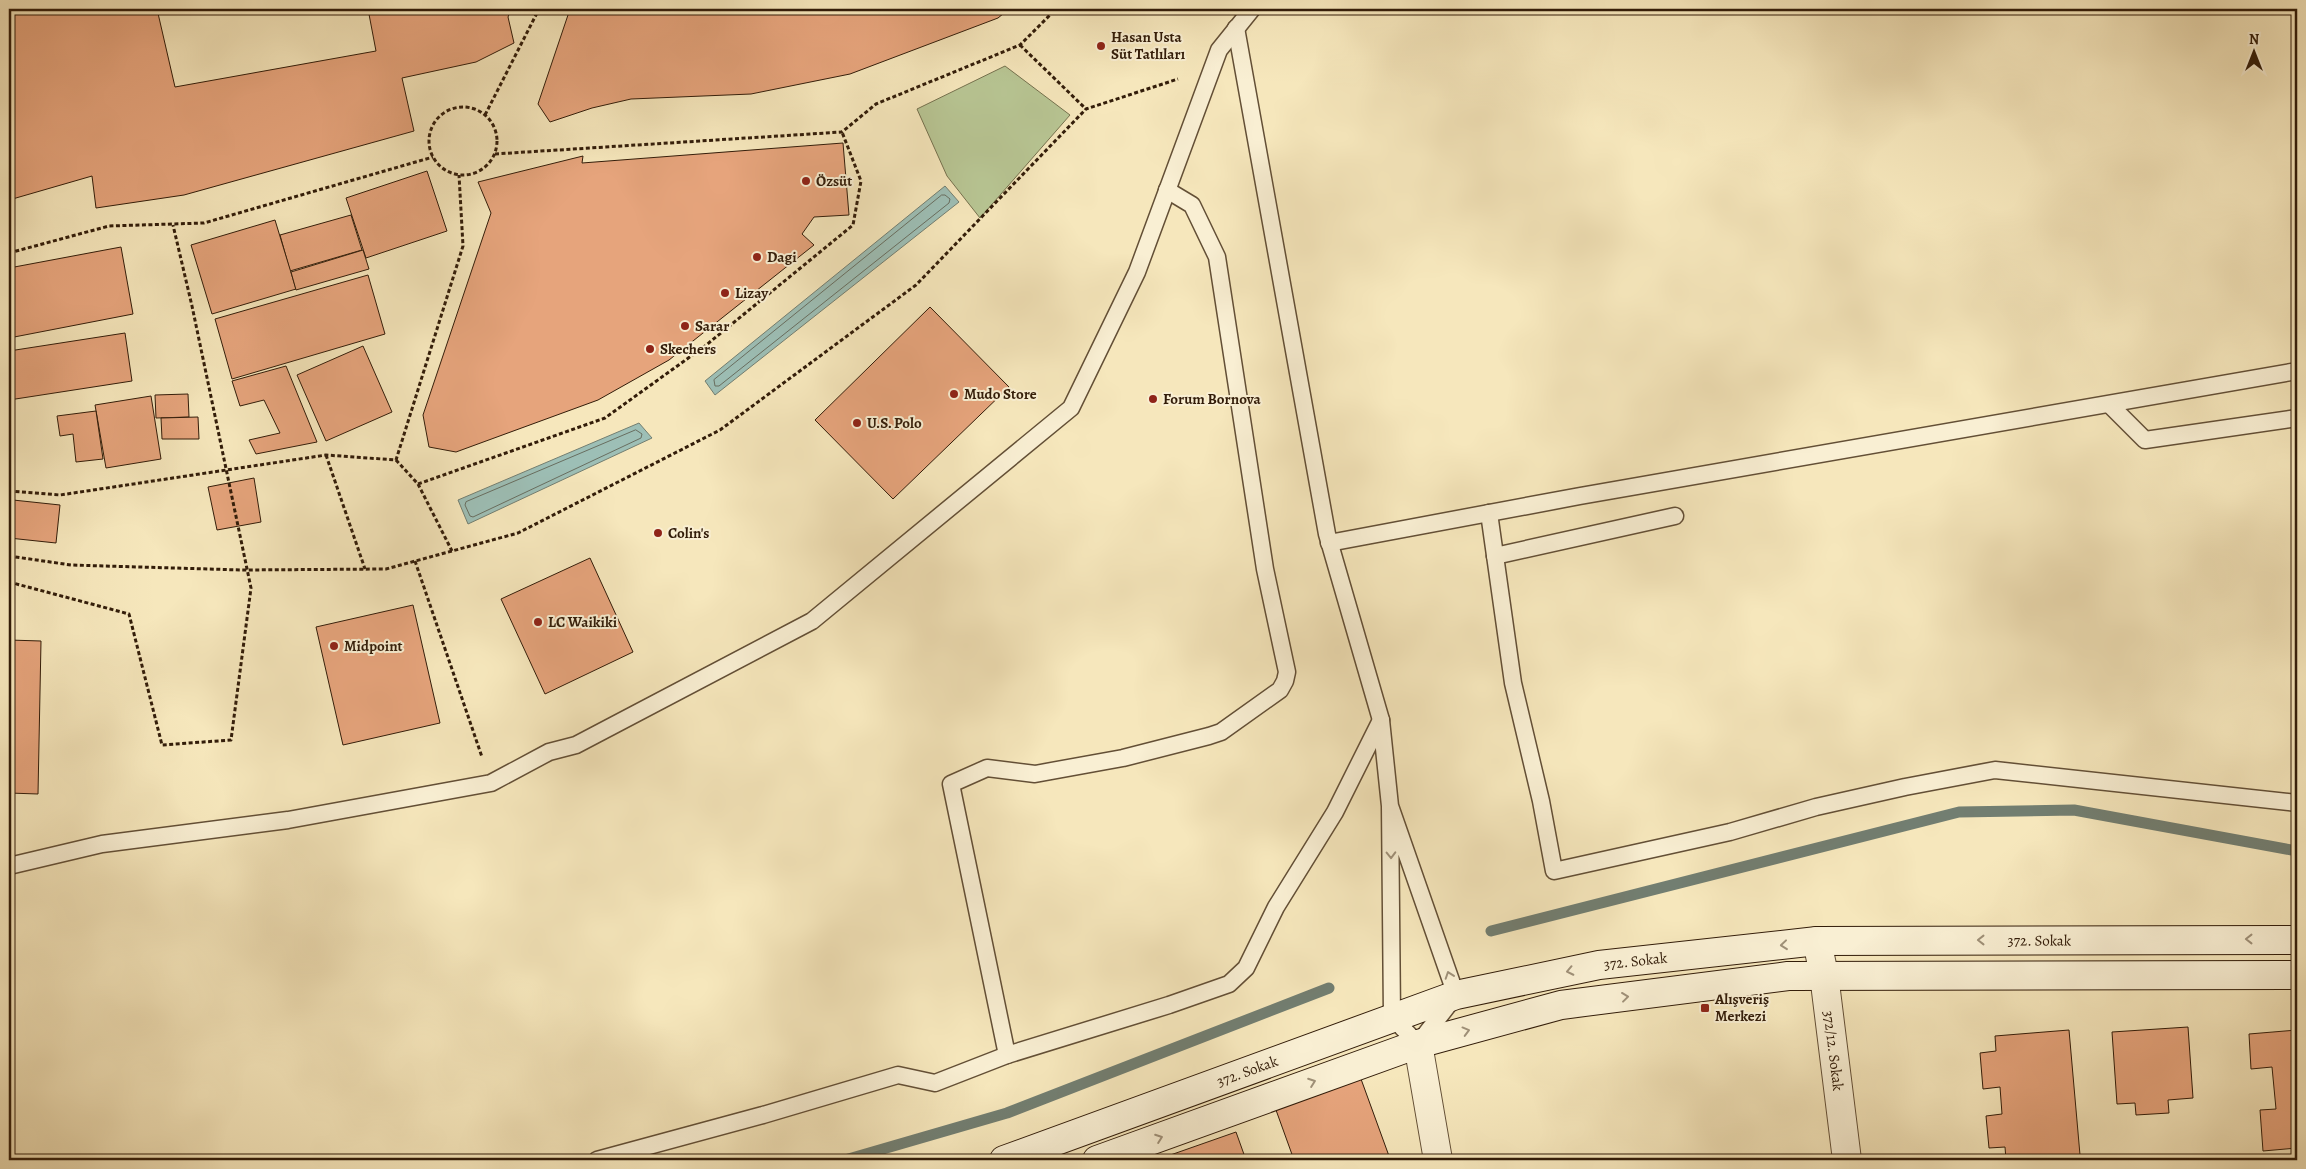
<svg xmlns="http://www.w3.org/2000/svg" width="2306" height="1169" viewBox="0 0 2306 1169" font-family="Alegreya,serif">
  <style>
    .green { fill: #b8c694; stroke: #75714e }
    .water { fill: #9dbfb6; stroke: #727e71 }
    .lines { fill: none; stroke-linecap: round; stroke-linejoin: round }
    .shore { stroke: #686e60; stroke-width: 1 }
    .stream { stroke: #727e71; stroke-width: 11 }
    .building { fill: #e6a47c; stroke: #321c09 }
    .service-casing { stroke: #634f36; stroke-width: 19 }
    .minor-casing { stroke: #634f36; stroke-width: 30 }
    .secondary-casing { stroke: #321c09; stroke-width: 30 }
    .path { stroke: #321c09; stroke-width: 3; stroke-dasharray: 4 2.5; stroke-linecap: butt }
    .service { stroke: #f9efd3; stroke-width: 16 }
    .minor { stroke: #f9efd3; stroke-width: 28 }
    .secondary { stroke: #f9efd3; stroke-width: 28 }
    .oneway { stroke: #9f9078 }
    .poi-dot { fill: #8f2418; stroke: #f9efd3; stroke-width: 2 }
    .labels { text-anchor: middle; stroke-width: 4; stroke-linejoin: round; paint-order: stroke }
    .poi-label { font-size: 15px; font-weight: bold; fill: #321c09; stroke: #f9efd3; text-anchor: start }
    .street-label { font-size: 15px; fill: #321c09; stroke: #f9efd3 }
  </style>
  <rect width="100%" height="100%" fill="#f6e7bc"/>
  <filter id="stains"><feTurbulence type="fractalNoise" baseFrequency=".004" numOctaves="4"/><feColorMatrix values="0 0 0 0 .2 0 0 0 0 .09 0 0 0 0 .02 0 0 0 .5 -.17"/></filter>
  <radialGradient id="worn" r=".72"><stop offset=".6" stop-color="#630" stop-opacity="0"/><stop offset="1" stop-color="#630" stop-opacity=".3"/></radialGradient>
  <path class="green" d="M1005 66 1070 115 980 218 947 176 917 109Z"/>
  <g class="water">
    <path d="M945 186 959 202 715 395 705 381Z"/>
    <path d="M639 423 652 438 468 524 458 500Z"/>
  </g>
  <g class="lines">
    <g class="shore">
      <path d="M942 195H945L950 199 949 203 719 386H715L714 380Z"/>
      <path d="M636 430 642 434 641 438 473 517 470 516 465 505 466 502Z"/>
    </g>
    <g class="stream">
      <path d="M1491 931 1959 812 2074 810 2297 851"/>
      <path d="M845 1160 1007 1113 1329 988"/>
    </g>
  </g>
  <g class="building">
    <path d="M9 9H157L175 87 376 51 368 9H511L508 17 514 43 476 62 402 78 414 131 184 195 96 208 92 176 9 200Z"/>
    <path d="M570 9H1009L998 18 850 74 751 94 631 99 592 108 550 122 538 104Z"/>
    <path d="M843 143 849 215 814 217 802 234 814 245 669 360 598 400 456 452 429 447 423 415 491 213 478 182 583 156 582 163Z"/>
    <path d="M427 171 447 231 366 258 346 198Z"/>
    <path d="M351 215 362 250 290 271 280 235Z"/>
    <path d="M275 220 296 289 212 314 191 245Z"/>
    <path d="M121 247 133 314 9 338V268Z"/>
    <path d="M363 250 369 269 296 290 291 272Z"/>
    <path d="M368 275 385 334 232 379 215 319Z"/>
    <path d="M930 307 1009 387 893 499 815 420Z"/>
    <path d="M125 333 132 381 9 400V351Z"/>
    <path d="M363 346 392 412 326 441 297 375Z"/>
    <path d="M286 366 317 442 256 454 249 440 280 433 264 400 240 406 232 381Z"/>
    <path d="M188 394 189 417 156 418 155 395Z"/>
    <path d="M151 396 161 459 106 468 95 405Z"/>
    <path d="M96 411 103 459 76 462 73 434 60 436 57 416Z"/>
    <path d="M198 417 199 439H162L161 418Z"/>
    <path d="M254 478 261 522 217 530 208 487Z"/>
    <path d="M13 500 60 505 56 543 9 538Z"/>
    <path d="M590 558 633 652 545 694 501 599Z"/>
    <path d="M413 605 440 723 343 745 316 627Z"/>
    <path d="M9 640 41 641 38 794 9 793Z"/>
    <path d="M2188 1027 2193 1098 2168 1100 2169 1113 2136 1115 2135 1103 2117 1104 2112 1032Z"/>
    <path d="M2069 1030 2080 1155 2006 1160 2005 1147 1989 1148 1986 1116 2002 1114 2000 1087 1983 1089 1980 1053 1996 1051 1995 1036Z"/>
    <path d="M2297 1030V1148L2263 1151 2260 1110 2276 1109 2272 1067 2251 1069 2249 1034Z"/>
    <path d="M1361 1079 1389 1156 1377 1160H1294L1276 1110Z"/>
    <path d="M1236 1132 1246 1160H1159V1159Z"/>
  </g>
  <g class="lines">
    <g class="service-casing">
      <g id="service">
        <path d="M1236 28 1327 534 1381 720 1390 806 1392 1017 1418 1044 1456 995 1390 806"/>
        <path d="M2110 405 2145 440 2297 418"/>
        <path d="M1489 513 1513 683 1541 801 1554 871 1730 832 1816 807 1905 787 1995 770 2297 803"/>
        <path d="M1329 543 1580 496 2297 371"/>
        <path d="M1495 556 1675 516"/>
        <path d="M9 866 102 844 288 820 491 783 549 752 576 745 812 621 1071 408 1137 272 1219 50 1252 9"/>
        <path d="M1007 1055 951 784 987 768 1035 774 1123 758 1209 736 1221 732 1280 690 1285 681 1287 672 1265 569 1217 257 1192 205 1167 190"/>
        <path d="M597 1160 763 1115 898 1075 935 1083 1007 1055 1169 1005 1229 984 1246 968 1276 907 1335 812 1381 720"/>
      </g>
    </g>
    <g class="minor-casing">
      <g id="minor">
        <path id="s1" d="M1817 941 1824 975 1847 1160"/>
        <path d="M1418 1044 1438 1160"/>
      </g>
    </g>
    <g class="secondary-casing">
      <g id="secondary">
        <path id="s2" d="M1004 1160 1456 995 1599 965 1817 941 2297 940"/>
        <path d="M1097 1160 1418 1044 1561 1005 1788 976 2297 975"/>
      </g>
    </g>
    <g class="path">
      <path d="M1020 45 1086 109"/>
      <circle cx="463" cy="141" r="34"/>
      <path d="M485 115 539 9"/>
      <path d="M495 154 842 132 876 104 1020 45 1056 9"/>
      <path d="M9 253 109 226 204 223 433 157"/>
      <path d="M326 455 365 569"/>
      <path d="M396 460 418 484 452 551"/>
      <path d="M418 484 605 418 705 346 853 225 861 181 842 132"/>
      <path d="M9 491 60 495 326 455 396 460 463 246 459 175"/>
      <path d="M9 556 71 565 242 570 386 569 518 533 720 430 916 285 1086 109 1178 79"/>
      <path d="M415 561 482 757"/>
      <path d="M9 582 129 614 162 745 231 740 251 588 192 306 173 225"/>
    </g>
    <use href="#service" class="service"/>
    <use href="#minor" class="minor"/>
    <use href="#secondary" class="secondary"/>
  </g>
  <defs><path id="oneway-chevron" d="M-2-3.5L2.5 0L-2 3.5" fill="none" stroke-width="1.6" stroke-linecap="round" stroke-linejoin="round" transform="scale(1.25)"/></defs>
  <g class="oneway">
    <use href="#oneway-chevron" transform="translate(1391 855) rotate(89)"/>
    <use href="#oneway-chevron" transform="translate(2249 939) rotate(-180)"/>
    <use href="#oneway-chevron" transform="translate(1981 940) rotate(180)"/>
    <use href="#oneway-chevron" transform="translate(1784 945) rotate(174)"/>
    <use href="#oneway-chevron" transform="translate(1570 971) rotate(168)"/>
    <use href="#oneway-chevron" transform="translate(1449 975) rotate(-109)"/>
    <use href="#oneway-chevron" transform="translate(1625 997) rotate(-7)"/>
    <use href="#oneway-chevron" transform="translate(1466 1031) rotate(-15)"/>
    <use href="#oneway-chevron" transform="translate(1312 1082) rotate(-20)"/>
    <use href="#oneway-chevron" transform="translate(1159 1138) rotate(-20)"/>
  </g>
  <g class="poi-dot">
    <circle cx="1101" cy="46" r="5"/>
    <circle cx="806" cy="181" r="5"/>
    <circle cx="757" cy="257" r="5"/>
    <circle cx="725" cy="293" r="5"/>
    <circle cx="685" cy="326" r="5"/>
    <circle cx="650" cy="349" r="5"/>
    <circle cx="954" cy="394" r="5"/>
    <circle cx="1153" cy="399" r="5"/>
    <circle cx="857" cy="423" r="5"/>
    <circle cx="658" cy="533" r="5"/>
    <circle cx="538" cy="622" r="5"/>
    <circle cx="334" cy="646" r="5"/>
    <rect x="1700" y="1003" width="10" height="10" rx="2.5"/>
  </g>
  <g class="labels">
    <g class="poi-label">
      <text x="1111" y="42">Hasan Usta<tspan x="1111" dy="17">Süt Tatlıları</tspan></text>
      <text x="816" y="186">Özsüt</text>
      <text x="767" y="262">Dagi</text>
      <text x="735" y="298">Lizay</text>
      <text x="695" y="331">Sarar</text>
      <text x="660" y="354">Skechers</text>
      <text x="964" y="399">Mudo Store</text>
      <text x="1163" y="404">Forum Bornova</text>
      <text x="867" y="428">U.S. Polo</text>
      <text x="668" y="538">Colin's</text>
      <text x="548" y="627">LC Waikiki</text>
      <text x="344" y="651">Midpoint</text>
      <text x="1715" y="1004">Alışveriş<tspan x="1715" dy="17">Merkezi</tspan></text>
    </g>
    <g class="street-label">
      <text dy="5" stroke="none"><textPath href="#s2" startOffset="1069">372. Sokak</textPath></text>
      <text dy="5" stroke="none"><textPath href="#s2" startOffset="664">372. Sokak</textPath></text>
      <text dy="5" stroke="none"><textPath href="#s1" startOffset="111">372/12. Sokak</textPath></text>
      <text dy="5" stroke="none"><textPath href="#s2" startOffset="259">372. Sokak</textPath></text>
    </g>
  </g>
  <rect width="2306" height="1169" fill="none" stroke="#f6e7bc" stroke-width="30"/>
  <rect x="10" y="10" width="2286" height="1149" fill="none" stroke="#321c09" stroke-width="2.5"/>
  <rect x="15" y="15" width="2276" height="1139" fill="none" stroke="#321c09"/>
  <g transform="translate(2254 52)" stroke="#f9efd3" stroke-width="4" paint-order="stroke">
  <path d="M0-4L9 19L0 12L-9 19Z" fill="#321c09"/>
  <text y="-8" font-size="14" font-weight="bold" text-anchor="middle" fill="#321c09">N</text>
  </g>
  <rect width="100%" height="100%" filter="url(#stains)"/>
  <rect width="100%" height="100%" fill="url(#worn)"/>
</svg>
